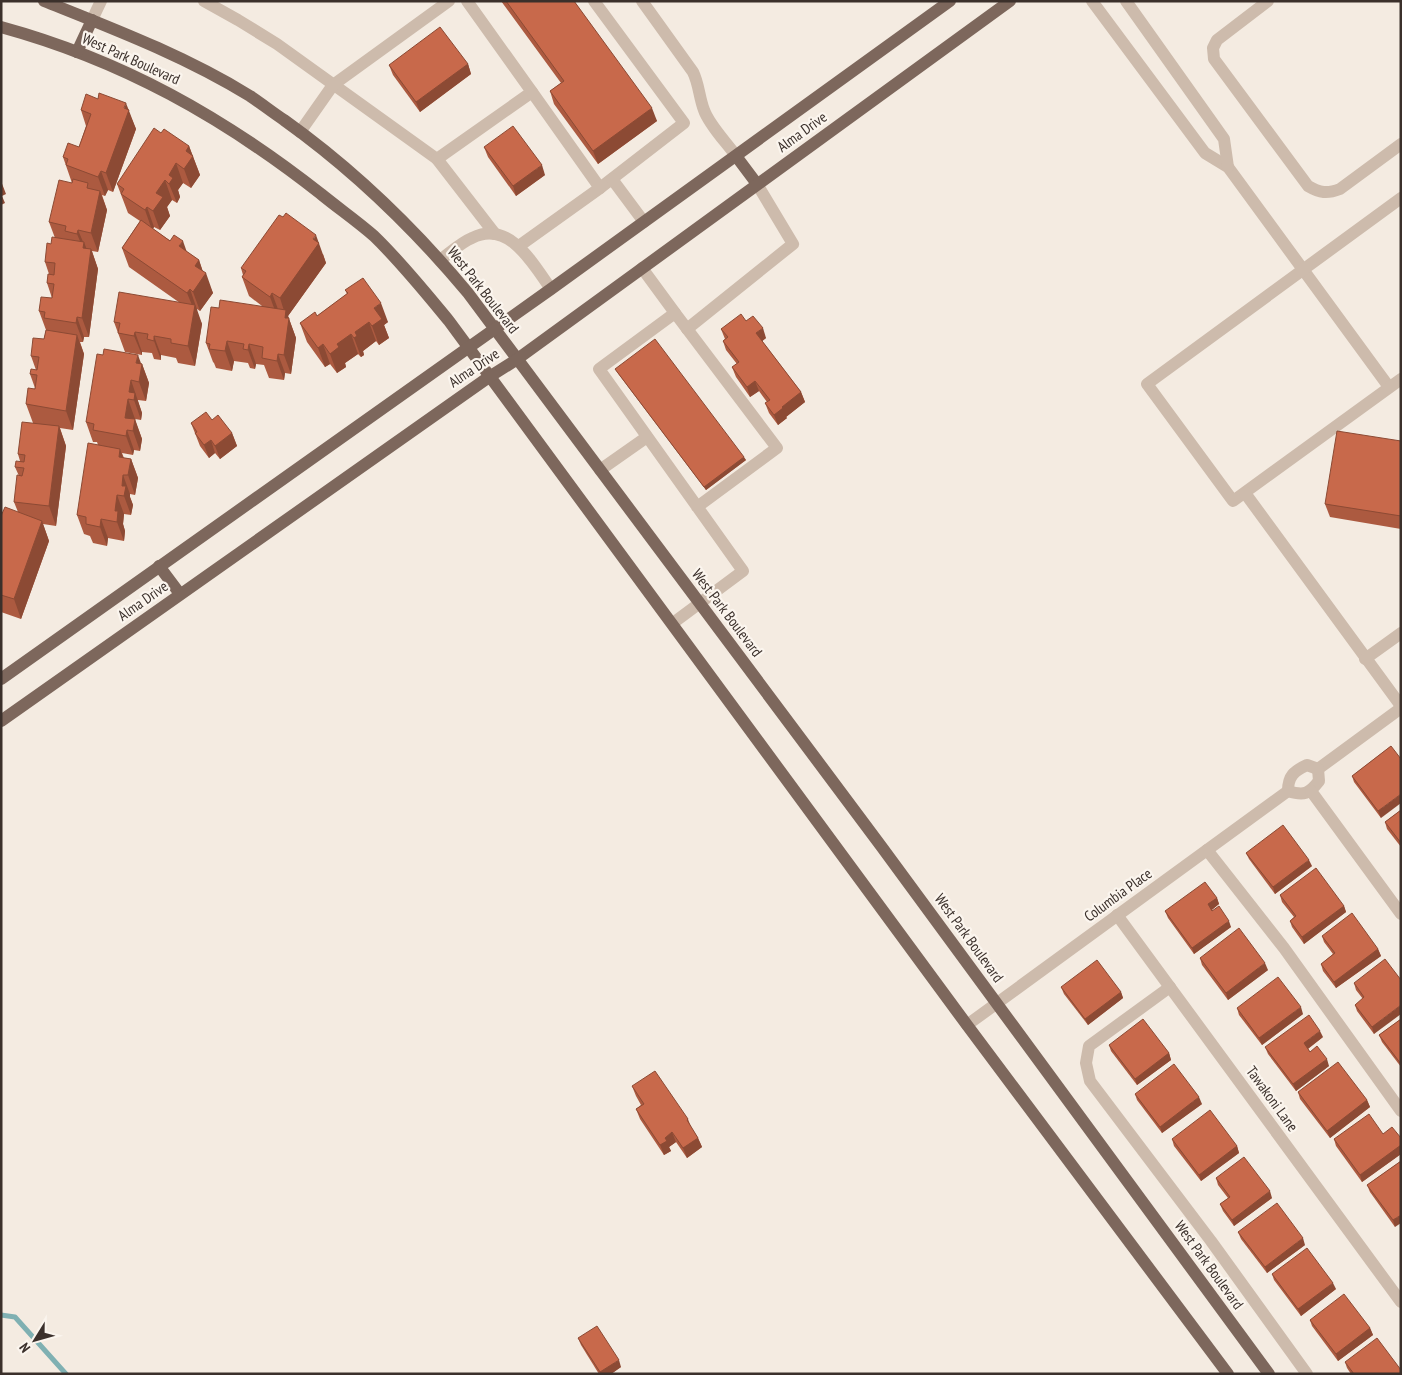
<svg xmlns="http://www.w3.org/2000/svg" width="1402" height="1375" viewBox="0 0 1402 1375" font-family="'PT Sans Narrow',sans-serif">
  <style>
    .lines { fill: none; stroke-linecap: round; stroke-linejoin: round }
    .stream { stroke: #7fb0b2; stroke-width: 5 }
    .minor { stroke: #cdbbac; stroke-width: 12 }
    .major { stroke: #7d675c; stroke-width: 12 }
    .wall { fill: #ac5a40 }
    .shaded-wall { fill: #8c4a34 }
    .building { fill: #c8694b; stroke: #8c4a34 }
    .labels { text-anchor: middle; stroke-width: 4.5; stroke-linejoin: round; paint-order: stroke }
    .street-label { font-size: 15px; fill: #3b302b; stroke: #fbf5ee }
  </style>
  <rect width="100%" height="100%" fill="#f4ebe1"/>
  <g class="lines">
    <path class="stream" d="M1 1315 15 1317 66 1374"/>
    <g class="minor">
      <path d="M204 1 238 20 277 44 437 159 532 92 467 1"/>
      <path d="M642 1 693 72C699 84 699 97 704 110 709 125 727 143 736 156"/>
      <path d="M1092 1 1205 153 1228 167 1389 387"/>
      <path d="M1126 1 1224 139 1228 167"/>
      <path d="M1268 1 1217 40 1213 48 1214 59 1308 186C1320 193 1327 194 1340 189L1401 144"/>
      <path d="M92 20 101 1"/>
      <path d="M532 92 600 188 684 123 594 1"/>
      <path d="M300 132 333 85 449 1"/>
      <path d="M437 159 495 234"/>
      <path d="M612 179 644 222"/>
      <path d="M1401 198 1147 384 1233 501 1401 379"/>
      <path d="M519 246 600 188"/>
      <path d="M440 260C450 253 460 243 472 238 509 219 533 264 551 289"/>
      <path d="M642 268 675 313"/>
      <path d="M687 329 793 244 757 184"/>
      <path d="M600 470 647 437"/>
      <path d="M1245 493 1401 706"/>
      <path d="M673 623 743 571 599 369 675 313 777 448 697 507"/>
      <path d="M1365 659 1401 633"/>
      <path d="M1318 769 1401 708"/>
      <path d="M1288 791C1304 796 1309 794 1319 781L1318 769"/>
      <path d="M1288 791C1288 776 1294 771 1307 765L1318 769"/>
      <path d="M1311 791 1401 914"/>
      <path d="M1207 850 1284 948 1401 1111"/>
      <path d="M1117 915 1401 1302"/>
      <path d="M1170 987 1089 1046 1086 1063 1090 1081 1211 1241 1307 1374"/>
      <path d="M967 1025 1288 791"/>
    </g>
    <g class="major">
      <path d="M44 1C114 29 185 56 250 96 262 104 272 112 284 120 354 170 413 227 468 293L881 846 1269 1374"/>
      <path d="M1 27C122 60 223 117 321 194 338 208 357 221 374 236 401 262 425 292 449 321L967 1025 1228 1374"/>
      <path d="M77 52 92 20"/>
      <path d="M736 156 757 184"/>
      <path d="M159 566 180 594"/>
      <path d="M1 679 551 289 950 1"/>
      <path d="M1 721 489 377 516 360 1010 1"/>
    </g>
  </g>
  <g class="wall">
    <path d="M501 1H574L657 121 598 164 554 104 550 91 561 83Z"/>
    <path d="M468 64 471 74 420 112 393 75 389 65Z"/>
    <path d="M81 110H128L136 129 113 192 108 190 105 196 102 195 107 210 98 252 92 251 98 269 89 337H84L83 342H80L84 354 73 430 60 428 66 446 56 526 43 524 49 541 21 619 1 612V516L18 512 14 502 19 476 15 467 20 461 18 454 33 423 26 404 35 388 30 374 36 370 31 356 44 339 46 330 39 311 52 298 47 283 49 274 45 262 51 244 55 238 49 222 72 183 63 157 79 147 86 126Z"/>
    <path d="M161 133 189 146 200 175 191 188 183 183 178 190 180 197 177 203 172 200 167 207 170 216 160 230 154 227 153 229 199 260 203 272 213 293 200 311 197 309 196 310 202 324 195 366 178 363 176 358 161 355V360L154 359 152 353 142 352V355L125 352 114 322 180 303 129 267 122 248 140 221 128 213 117 184Z"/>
    <path d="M484 147 545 175 516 196 488 157Z"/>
    <path d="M323 254 326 263 288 316 296 338 291 374 285 373 284 380 269 378 264 365 256 364 255 369 250 368 248 363 234 361 232 371 216 368 214 363 213 362 206 343 219 308 262 306 249 296 242 277 243 275 241 268Z"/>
    <path d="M345 290 388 322 384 325 389 338 379 345 376 341 363 351 364 355 361 357 358 354 345 363 346 367 337 373 330 364 325 367 307 342 300 323 317 316 347 294Z"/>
    <path d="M746 321 766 338 762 341 801 392 805 402 786 417 787 418 778 425 769 413 765 403 767 402 759 391 750 397 736 377 732 367 737 364 726 350 723 341 725 339 721 329Z"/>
    <path d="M141 363 142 364 149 383 146 401 138 400V401L142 413 141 420 135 419V420L142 439 140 451 134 450 133 455 122 453 124 458 131 459 138 478 135 495 130 494V497L133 505 131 515 124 514 123 524 125 531 124 541 108 538 107 546 93 543 90 536 84 534 77 515 98 445 97 442H93L86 422Z"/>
    <path d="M615 369 746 460 706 490 617 372Z"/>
    <path d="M212 420 232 433 237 446 220 459 215 453 209 458 200 446 191 423Z"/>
    <path d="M1401 441V529L1330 517 1325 504Z"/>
    <path d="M1391 746 1381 818 1354 782 1352 776Z"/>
    <path d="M1401 810V847L1387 829 1385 822Z"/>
    <path d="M1246 853 1312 866 1275 894 1249 859Z"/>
    <path d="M1280 895 1344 906 1346 912 1304 944 1292 927 1290 921 1294 917 1282 902Z"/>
    <path d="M1217 898 1219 904 1212 910 1231 927 1194 954 1168 918 1165 911Z"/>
    <path d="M1322 936 1378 949 1381 956 1336 988 1323 971 1321 964 1333 954 1324 942Z"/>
    <path d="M1200 958 1268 970 1228 1000 1202 965Z"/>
    <path d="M1401 980 1374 1034 1357 1011 1355 1005 1363 999 1356 990 1354 983Z"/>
    <path d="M1061 987 1121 992 1123 998 1088 1025 1064 994Z"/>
    <path d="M1237 1008 1303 1014 1262 1045 1239 1015Z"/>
    <path d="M1401 1019V1067L1382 1042 1379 1035Z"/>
    <path d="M1323 1037 1308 1049 1310 1052 1329 1066 1296 1091 1268 1054 1265 1047Z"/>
    <path d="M1109 1045 1169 1053 1171 1060 1137 1085 1111 1051Z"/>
    <path d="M632 1086 688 1119 691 1127 698 1138 702 1147 687 1158 676 1142 669 1147 671 1151 664 1155 640 1119 636 1109 641 1105 636 1096Z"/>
    <path d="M1298 1092 1367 1100 1370 1107 1330 1138 1300 1099Z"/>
    <path d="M1135 1094 1202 1104 1162 1133 1137 1100Z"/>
    <path d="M1383 1134 1401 1138V1154L1362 1182 1336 1146 1334 1139Z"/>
    <path d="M1172 1139 1237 1146 1239 1153 1201 1181 1174 1146Z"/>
    <path d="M1401 1161 1395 1227 1370 1192 1367 1185Z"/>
    <path d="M1216 1178 1272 1198 1234 1226 1223 1211 1220 1204 1228 1198 1218 1185Z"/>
    <path d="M1238 1232 1305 1245 1267 1273 1241 1239Z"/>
    <path d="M1272 1274 1336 1289 1301 1316 1274 1280Z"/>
    <path d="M1310 1320 1370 1328 1373 1335 1338 1361 1312 1326Z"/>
    <path d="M578 1338 621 1367 611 1374H599L581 1345Z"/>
    <path d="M1345 1362 1401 1374H1351L1347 1368Z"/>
  </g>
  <g class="shaded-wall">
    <path d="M468 64 471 74 420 112 416 102Z"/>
    <path d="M126 103 136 129 113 192 106 173Z"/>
    <path d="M652 108 657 121 598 164 593 151Z"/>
    <path d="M189 146 200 175 191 188 184 169 186 151Z"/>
    <path d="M176 163 183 183 178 190 180 197 177 203 169 184V175Z"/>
    <path d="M542 165 545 175 516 196 513 186Z"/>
    <path d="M101 171 108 190 105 196 98 177Z"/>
    <path d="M165 180 172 200 167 207 170 216 160 230 153 211 156 193Z"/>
    <path d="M1 181 6 194 2 196 5 203 1 205Z"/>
    <path d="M100 191 107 210 98 252 91 233Z"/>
    <path d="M147 207 154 227 152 230 145 210Z"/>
    <path d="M78 230 84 244V242L90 258 91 249 98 269 89 337 82 318 85 253 77 234Z"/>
    <path d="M316 235 326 263 288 316 296 338 291 374 284 355 285 314 280 298Z"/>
    <path d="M183 241 190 261 179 246Z"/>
    <path d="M199 260 204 275 206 273 213 293 200 311 193 292 195 266Z"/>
    <path d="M190 289 202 324 195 366 188 346 194 310 187 293Z"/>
    <path d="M272 293 279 312 277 316 270 297Z"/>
    <path d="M381 303 388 322 384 325 389 338 379 345 372 326 374 308Z"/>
    <path d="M77 317 84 337 83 342 76 323Z"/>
    <path d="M369 322 376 341 363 351 364 355 361 357 354 338 355 332Z"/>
    <path d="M763 328 766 338 760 343 756 333Z"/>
    <path d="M135 332 142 352V355L134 336Z"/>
    <path d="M351 334 358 354 345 363 346 367 337 373 330 354 337 344Z"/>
    <path d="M77 335 84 354 73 430 66 411Z"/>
    <path d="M154 336 161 355V360L154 341Z"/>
    <path d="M227 341 234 361 232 371 225 351Z"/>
    <path d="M249 344 256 364 255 369 248 350Z"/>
    <path d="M323 344 330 364 325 367 318 348Z"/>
    <path d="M278 354 285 373 284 380 277 361Z"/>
    <path d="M138 355 142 366V364L149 383 146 401 139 382 136 363Z"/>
    <path d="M131 380 142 413 141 420 134 400 129 392Z"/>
    <path d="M755 381 759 391 750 397 747 387Z"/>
    <path d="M801 392 805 402 786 417 787 418 778 425 774 415 782 407Z"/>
    <path d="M128 399 142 439 140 451 133 431 125 418Z"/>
    <path d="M59 426 66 446 56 526 49 506Z"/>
    <path d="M127 430 134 450 133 455 126 436Z"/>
    <path d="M232 433 237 446 220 459 215 446Z"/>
    <path d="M211 440 215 453 209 458 204 445Z"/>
    <path d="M120 449 127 468 119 457Z"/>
    <path d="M744 457 746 460 706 490 704 487Z"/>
    <path d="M131 459 138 478 135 495 128 475Z"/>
    <path d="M123 475 130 494V497L133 505 131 515 124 496 122 486Z"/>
    <path d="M117 495 124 514 123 524 125 531 124 541 117 522 115 511Z"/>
    <path d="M101 519 108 538 107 546 100 527Z"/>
    <path d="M42 521 49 541 21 619 14 599Z"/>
    <path d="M1401 794V803L1381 818 1378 811Z"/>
    <path d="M1309 860 1312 866 1275 894 1273 887Z"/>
    <path d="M1217 898 1219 904 1210 911 1208 904Z"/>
    <path d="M1344 906 1346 912 1304 944 1302 937Z"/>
    <path d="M1229 921 1231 927 1194 954 1192 948Z"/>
    <path d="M1378 949 1381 956 1336 988 1334 982Z"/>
    <path d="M1265 963 1268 970 1228 1000 1226 993Z"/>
    <path d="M1121 992 1123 998 1088 1025 1085 1019Z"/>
    <path d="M1401 1005V1014L1374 1034 1372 1027Z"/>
    <path d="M1301 1007 1303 1014 1262 1045 1259 1038Z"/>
    <path d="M1320 1031 1323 1037 1306 1050 1304 1043Z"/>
    <path d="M1169 1053 1171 1060 1137 1085 1135 1079Z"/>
    <path d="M1327 1059 1329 1066 1296 1091 1293 1084Z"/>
    <path d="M1199 1097 1202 1104 1162 1133 1160 1127Z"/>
    <path d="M1367 1100 1370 1107 1330 1138 1327 1131Z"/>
    <path d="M672 1132 676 1142 669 1147 671 1151 664 1155 660 1145 665 1138Z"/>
    <path d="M698 1138 702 1147 687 1158 683 1148Z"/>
    <path d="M1401 1145V1154L1362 1182 1360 1175Z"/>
    <path d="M1237 1146 1239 1153 1201 1181 1199 1175Z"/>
    <path d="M1270 1191 1272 1198 1234 1226 1232 1220Z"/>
    <path d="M1401 1215V1223L1395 1227 1393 1220Z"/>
    <path d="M1303 1238 1305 1245 1267 1273 1265 1267Z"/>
    <path d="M1333 1283 1336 1289 1301 1316 1298 1309Z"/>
    <path d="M1370 1328 1373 1335 1338 1361 1336 1354Z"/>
    <path d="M619 1360 621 1367 611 1374H600V1372Z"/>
  </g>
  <g class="building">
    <path d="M506 1H574L652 108 593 151 550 91 564 81Z"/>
    <path d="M440 27 468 64 416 102 389 65Z"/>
    <path d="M99 93 126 103 124 108 129 110 106 173 101 171 98 177 66 165 68 159 63 157 68 143 79 147 91 114 81 110 86 94 98 99Z"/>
    <path d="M513 126 542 165 513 186 484 147Z"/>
    <path d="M154 128 161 133 164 129 189 146 186 151 193 156 184 169 176 163 169 175 173 178 169 184 165 180 156 193 163 197 153 211 147 207 145 210 121 194 124 189 117 184Z"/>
    <path d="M73 179 88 183 87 188 100 191 91 233 78 230 77 234 65 231 66 226 49 222 59 180 72 183Z"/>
    <path d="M286 213 316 235 313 239 319 243 280 298 272 293 270 297 242 277 246 271 241 268 279 215 283 217Z"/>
    <path d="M141 220 170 241 174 235 183 241 179 246 199 260 195 266 206 273 193 292 190 289 187 293 122 248Z"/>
    <path d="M52 237 84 242 83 248 91 249 82 318 77 317 76 323 44 318 45 312 39 311 41 297 52 298 54 284 47 283 48 274 54 275 55 263 45 262 47 243 51 244Z"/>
    <path d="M363 278 381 303 374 308 382 319 372 326 369 322 355 332 357 336 354 338 351 334 337 344 339 347 330 354 323 344 318 348 300 323 315 312 317 316 348 293 345 290Z"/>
    <path d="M119 292 195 305 188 346 171 343V339L154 336V341L147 339 148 334 135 332 134 336 118 333 120 323 114 322Z"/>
    <path d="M220 300 286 310 285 318H289L284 355 278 354 277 361 262 358 263 347 249 344 248 350 243 349 244 344 227 341 225 351 209 349 210 344 206 343 211 307 219 308Z"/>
    <path d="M741 314 746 321 753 316 763 328 756 333 801 392 782 407 783 408 774 415 765 403 770 400 755 381 747 387 732 367 739 362 723 341 728 337 721 329Z"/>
    <path d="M46 330 77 335 66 411 26 404 28 388 35 389 37 375 30 374 31 369 37 370 39 357 31 356 33 338 44 339Z"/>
    <path d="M655 339 744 457 704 487 615 369Z"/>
    <path d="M104 349 138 355 136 363 142 364 139 382 131 380 129 392 135 393 134 400 128 399 125 418 135 419 133 431 127 430 126 436 93 430 94 424 86 422 97 354 103 355Z"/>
    <path d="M206 412 212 420 218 415 232 433 215 446 211 440 204 445 195 433 197 432 191 423Z"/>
    <path d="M22 422 59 426 49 506 14 502 17 475 22 476 24 468 15 467 16 461 24 462 25 455 18 454Z"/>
    <path d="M1337 431 1401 441V516L1325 504Z"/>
    <path d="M88 443 120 449 119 457 131 459 128 475H123L122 486H126L124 496 117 495 115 511H118L117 522 101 519 100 527 86 524V517L77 515Z"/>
    <path d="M5 507 42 521 14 599 1 595V516Z"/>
    <path d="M1391 746 1401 759V794L1378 811 1352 776Z"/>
    <path d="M1401 810V843L1385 822Z"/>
    <path d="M1283 825 1309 860 1273 887 1246 853Z"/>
    <path d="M1316 868 1344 906 1302 937 1290 921 1296 916 1280 895Z"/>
    <path d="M1205 882 1217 898 1208 904 1212 911 1219 906 1229 921 1192 948 1165 911Z"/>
    <path d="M1352 913 1378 949 1334 982 1321 964 1335 953 1322 936Z"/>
    <path d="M1239 928 1265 963 1226 993 1200 958Z"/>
    <path d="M1385 959 1401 980V1005L1372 1027 1355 1005 1364 997 1354 983Z"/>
    <path d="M1097 960 1121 992 1085 1019 1061 987Z"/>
    <path d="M1278 977 1301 1007 1259 1038 1237 1008Z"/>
    <path d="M1309 1015 1320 1031 1304 1043 1310 1052 1317 1046 1327 1059 1293 1084 1265 1047Z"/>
    <path d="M1143 1019 1169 1053 1135 1079 1109 1045Z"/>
    <path d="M1401 1019V1064L1379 1035Z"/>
    <path d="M1338 1062 1367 1100 1327 1131 1298 1092Z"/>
    <path d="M1174 1064 1199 1097 1160 1127 1135 1094Z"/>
    <path d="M655 1071 688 1119 687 1120 698 1138 683 1148 672 1132 665 1138 667 1141 660 1145 636 1109 644 1104 632 1086Z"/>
    <path d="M1210 1110 1237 1146 1199 1175 1172 1139Z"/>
    <path d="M1369 1114 1383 1134 1392 1127 1401 1138V1145L1360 1175 1334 1139Z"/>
    <path d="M1244 1157 1270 1191 1232 1220 1220 1204 1230 1197 1216 1178Z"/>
    <path d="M1401 1161V1215L1393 1220 1367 1185Z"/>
    <path d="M1277 1203 1303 1238 1265 1267 1238 1232Z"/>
    <path d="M1307 1248 1333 1283 1298 1309 1272 1274Z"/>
    <path d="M1344 1294 1370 1328 1336 1354 1310 1320Z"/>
    <path d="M597 1326 619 1360 600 1372 578 1338Z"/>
    <path d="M1377 1338 1401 1370V1374H1354L1345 1362Z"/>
  </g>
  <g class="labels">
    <g class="street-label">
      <text transform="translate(131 59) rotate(24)" y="5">West Park Boulevard</text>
      <text transform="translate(802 132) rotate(-36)" y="5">Alma Drive</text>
      <text transform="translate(483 290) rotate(52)" y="5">West Park Boulevard</text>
      <text transform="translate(474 368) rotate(-34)" y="5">Alma Drive</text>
      <text transform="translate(143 601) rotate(-35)" y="5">Alma Drive</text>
      <text transform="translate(727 613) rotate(53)" y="5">West Park Boulevard</text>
      <text transform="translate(1118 895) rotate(-36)" y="5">Columbia Place</text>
      <text transform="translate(969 938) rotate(54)" y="5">West Park Boulevard</text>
      <text transform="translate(1272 1099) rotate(54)" y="5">Tawakoni Lane</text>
      <text transform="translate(1209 1265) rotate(54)" y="5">West Park Boulevard</text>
    </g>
  </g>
  <rect width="1402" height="1375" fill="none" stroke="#3b302b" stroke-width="5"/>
  <g transform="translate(35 1340) rotate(233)" stroke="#fbf5ee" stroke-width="4" paint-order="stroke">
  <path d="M0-4L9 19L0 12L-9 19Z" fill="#3b302b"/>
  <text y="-8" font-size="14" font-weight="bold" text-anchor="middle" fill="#3b302b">N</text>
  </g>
</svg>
